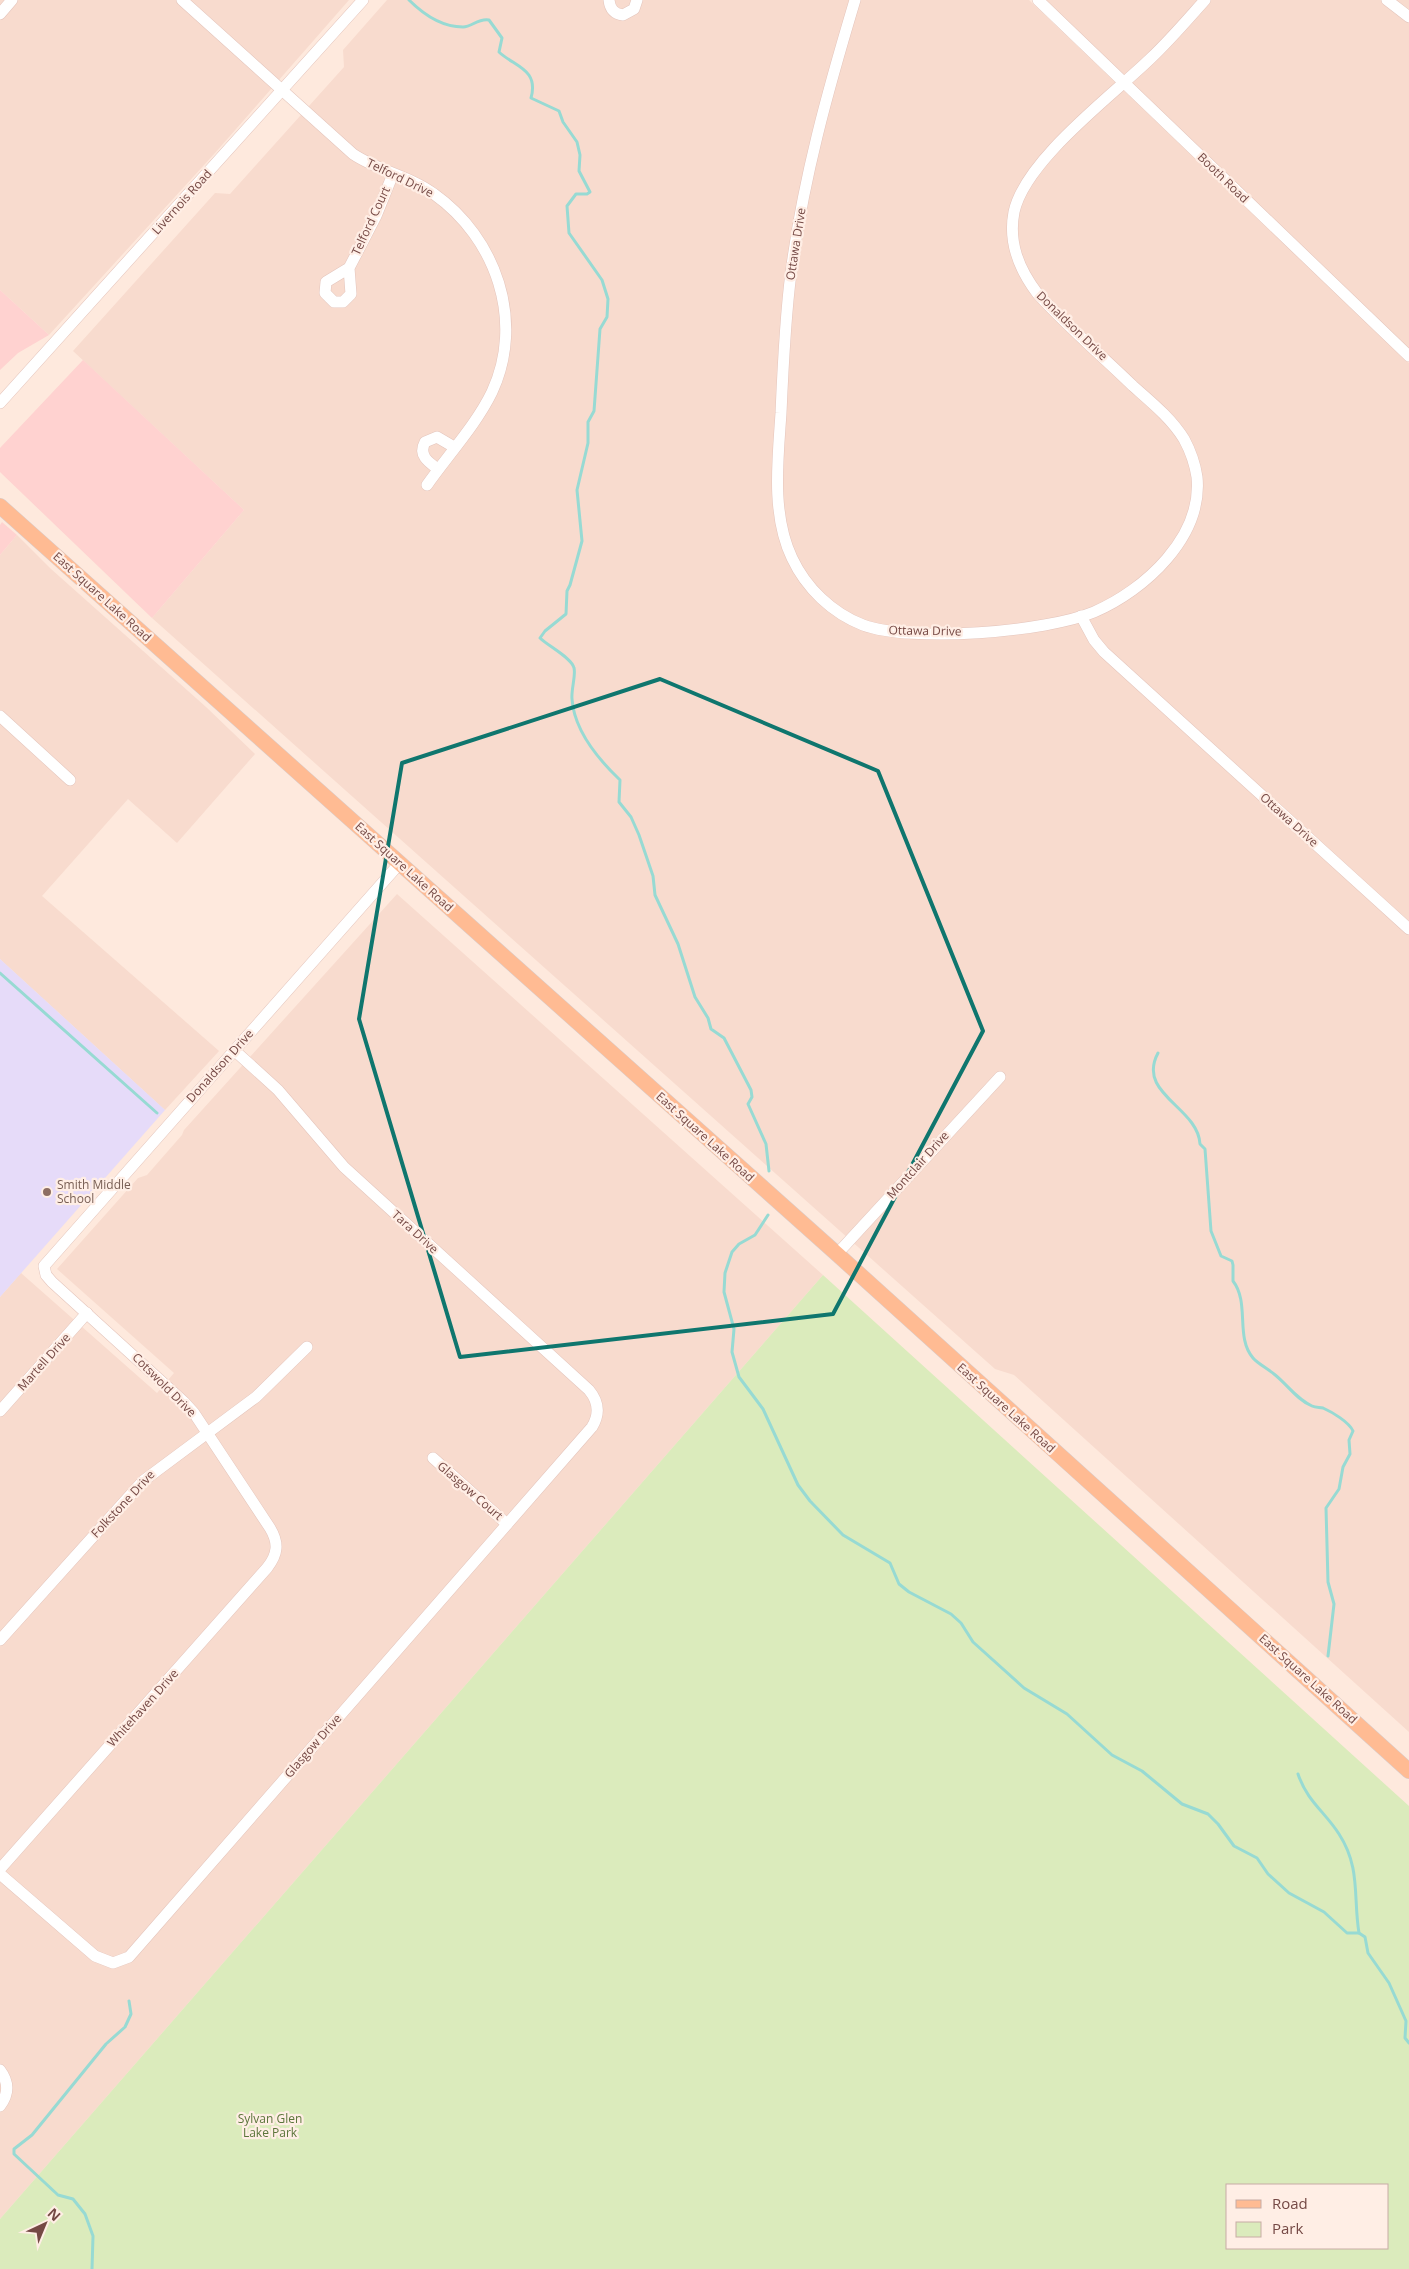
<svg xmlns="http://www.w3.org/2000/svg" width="1409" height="2269" viewBox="0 0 1409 2269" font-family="'Open Sans',sans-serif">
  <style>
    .residential { fill: #f8dbce }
    .commercial { fill: #ffd2d0 }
    .education { fill: #e6dbf9 }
    .green { fill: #dbebbc; fill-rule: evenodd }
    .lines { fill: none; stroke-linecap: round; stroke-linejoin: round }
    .stream { stroke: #97dad3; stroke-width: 3 }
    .minor-casing { stroke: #e4c5bc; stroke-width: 12 }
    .major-casing { stroke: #d8cccb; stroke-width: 16 }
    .minor { stroke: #fff; stroke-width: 11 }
    .major { stroke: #ffbb93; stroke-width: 15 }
    .marked { fill: none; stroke: #0f766e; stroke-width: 4; stroke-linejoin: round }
    .education-dot { fill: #8d6e63; stroke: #ffeee5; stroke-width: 2 }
    .labels { text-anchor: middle; stroke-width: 4.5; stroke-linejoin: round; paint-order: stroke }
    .street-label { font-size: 12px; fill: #754945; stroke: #ffeee5 }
    .education-label { font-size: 12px; fill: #785e54; stroke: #ffeee5; text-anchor: start }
    .park-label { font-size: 12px; fill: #5b753a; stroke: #ffeee5 }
  </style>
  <rect width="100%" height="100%" fill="#fee9dd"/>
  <g class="residential">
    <path d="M0 0H349L215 153 49 335 0 290Z"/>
    <path d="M387 0H1029L1409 363V1732L1014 1375 995 1369 152 618 244 510 73 351 215 193 230 194 344 67 343 50Z"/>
    <path d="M1045 0H1409V349Z"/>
    <path d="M17 535 51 569 206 707 255 754 177 843 128 799 42 896 219 1051 165 1110 0 959V555Z"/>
    <path d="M397 894 823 1275 0 2219V1297L21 1273 157 1393 174 1373 57 1269 138 1178 147 1175 182 1135 184 1130Z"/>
  </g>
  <g class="commercial">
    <path d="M0 290 49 335 18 353 0 370Z"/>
    <path d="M83 360 244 510 152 618 0 472V448Z"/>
    <path d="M2 522 17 535 0 555V525Z"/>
  </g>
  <path class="education" d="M0 959 165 1110 0 1297Z"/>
  <path class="green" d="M823 1275 1409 1806V2269H0V2219ZM1388 2185V2248H1228V2185Z"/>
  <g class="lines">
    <g class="stream">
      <path d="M409 0C423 14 442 27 463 27 472 27 478 18 489 20L502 38 499 52C515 67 539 69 531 98L559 111 563 122 577 142 580 155 579 171 590 192 587 194H576L567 206 569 233 602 280 608 299 607 317 600 329 594 411 588 422V443L577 490 582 541 570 585 567 591 566 614 545 631 540 638C548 646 572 658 574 668 576 675 571 690 572 699 574 730 598 759 620 780L619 802 631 817 639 835 653 876 655 895 678 944 695 997 708 1018 711 1029 724 1038 751 1090 752 1097 748 1104 766 1144 769 1171"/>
      <path d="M0 973 157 1113"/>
      <path d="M1158 1053C1136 1094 1198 1107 1200 1144L1205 1149 1211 1231 1221 1256 1232 1261 1233 1265V1281C1250 1303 1235 1337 1253 1358 1257 1363 1268 1369 1274 1374 1287 1384 1296 1399 1312 1406 1316 1408 1320 1407 1323 1408 1332 1412 1349 1422 1353 1431L1349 1440 1350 1454 1343 1467 1339 1489 1326 1508 1328 1582 1334 1604 1328 1656"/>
      <path d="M768 1215 755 1235 739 1244 732 1252 725 1273 724 1292 734 1329 732 1352 739 1377 763 1409 798 1485 810 1501 843 1535 890 1563 899 1584 909 1592 951 1614 961 1623 973 1642 1024 1688 1067 1714 1112 1755 1142 1771 1182 1804 1208 1814 1218 1824 1234 1846 1257 1858 1268 1874 1289 1893 1324 1912 1347 1933H1359"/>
      <path d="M1298 1774C1307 1801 1325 1812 1339 1834 1361 1868 1353 1897 1359 1933L1365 1937 1368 1953 1389 1983 1406 2021 1405 2038 1409 2043"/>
      <path d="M92 2269 93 2236 85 2214 73 2199 58 2195 14 2154V2149L32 2135 106 2044 125 2027 131 2014 129 2001"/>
    </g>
    <g class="minor-casing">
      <g id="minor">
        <path d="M182 0 353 154C378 171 410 176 434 194 496 238 525 321 492 392 476 425 448 455 427 485"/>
        <path d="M609 0C610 9 614 14 623 15L634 9 637 0"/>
        <path d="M855 0C828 90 803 179 791 273 785 319 783 366 781 413 778 459 771 514 792 558 806 588 832 613 863 625 912 643 1046 632 1094 612 1145 590 1203 537 1197 477 1195 464 1190 450 1184 439 1171 418 1151 402 1133 386 1101 355 1067 326 1037 293 1019 269 1008 243 1014 212 1025 160 1113 95 1151 58 1170 40 1187 20 1205 0"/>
        <path d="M1038 0 1409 356"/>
        <path d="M1387 0 1409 17"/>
        <path d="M0 14 12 0"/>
        <path d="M349 268 351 294 343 302H334L325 293 326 282 349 268 376 216 393 174"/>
        <path d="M0 403 363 0"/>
        <path d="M438 469C428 462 418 455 425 442L437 437 454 447"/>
        <path d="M1081 616 1094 640 1104 652 1409 929"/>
        <path d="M0 716 70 780"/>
        <path d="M837 1254 1000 1077"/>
        <path d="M0 1411 87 1313"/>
        <path d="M433 1458 507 1524"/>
        <path d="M0 1640 143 1481 256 1397 307 1347"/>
        <path d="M0 1869 267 1568C278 1554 279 1543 270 1528L194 1413 184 1402 52 1282 46 1275 44 1266 400 863"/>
        <path d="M0 1874 95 1956 113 1963 129 1957 592 1427C600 1414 599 1402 589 1390L344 1167 278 1090 234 1050"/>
        <path d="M0 2070C9 2082 9 2094 0 2106"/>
      </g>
    </g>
    <g class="major-casing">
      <path id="major" d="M0 506 837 1254 1409 1771"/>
    </g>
    <use href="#minor" class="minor"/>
    <use href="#major" class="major"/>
  </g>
  <path class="marked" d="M660 679 878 771 983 1031 833 1314 460 1357 359 1019 402 763Z"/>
  <circle class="education-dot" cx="47" cy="1192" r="5"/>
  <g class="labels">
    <g class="street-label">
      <text transform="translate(400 178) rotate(26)" y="4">Telford Drive</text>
      <text transform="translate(1223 178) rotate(44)" y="4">Booth Road</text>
      <text transform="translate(182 202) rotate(-48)" y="4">Livernois Road</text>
      <text transform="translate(371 221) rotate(-65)" y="4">Telford Court</text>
      <text transform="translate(796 244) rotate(-81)" y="4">Ottawa Drive</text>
      <text transform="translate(1072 326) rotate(44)" y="4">Donaldson Drive</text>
      <text transform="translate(102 597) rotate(42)" y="4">East Square Lake Road</text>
      <text transform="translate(925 631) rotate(1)" y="4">Ottawa Drive</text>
      <text transform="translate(1289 820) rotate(42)" y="4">Ottawa Drive</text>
      <text transform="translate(404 867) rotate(42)" y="4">East Square Lake Road</text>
      <text transform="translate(220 1066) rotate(-48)" y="4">Donaldson Drive</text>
      <text transform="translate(705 1137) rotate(42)" y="4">East Square Lake Road</text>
      <text transform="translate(918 1165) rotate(-48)" y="4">Montclair Drive</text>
      <text transform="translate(415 1232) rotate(42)" y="4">Tara Drive</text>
      <text transform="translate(44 1362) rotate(-48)" y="4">Martell Drive</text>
      <text transform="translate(164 1385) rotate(45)" y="4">Cotswold Drive</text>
      <text transform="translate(1006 1408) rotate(42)" y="4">East Square Lake Road</text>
      <text transform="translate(470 1491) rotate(41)" y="4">Glasgow Court</text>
      <text transform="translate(123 1504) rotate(-47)" y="4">Folkstone Drive</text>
      <text transform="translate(1308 1679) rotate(42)" y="4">East Square Lake Road</text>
      <text transform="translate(143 1708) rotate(-48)" y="4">Whitehaven Drive</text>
      <text transform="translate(313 1746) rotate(-49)" y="4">Glasgow Drive</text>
    </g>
    <g class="education-label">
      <text x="57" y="1189">Smith Middle<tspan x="57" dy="14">School</tspan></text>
    </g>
    <g class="park-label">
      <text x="270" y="2123">Sylvan Glen<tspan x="270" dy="14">Lake Park</tspan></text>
    </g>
  </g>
  <rect x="1226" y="2184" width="162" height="65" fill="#ffeee5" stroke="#c8aca5"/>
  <rect x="1236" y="2200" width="25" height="8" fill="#ffbb93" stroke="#c8aca5"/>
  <text x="1272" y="2209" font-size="15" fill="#754945">Road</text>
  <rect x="1236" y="2222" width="25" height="15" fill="#dbebbc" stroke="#c8aca5"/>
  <text x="1272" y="2234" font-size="15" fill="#754945">Park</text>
  <g transform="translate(45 2224) rotate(44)" stroke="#ffeee5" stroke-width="4" paint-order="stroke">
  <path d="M0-4L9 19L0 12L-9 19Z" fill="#754945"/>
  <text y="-8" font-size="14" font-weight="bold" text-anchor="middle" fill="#754945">N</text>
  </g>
</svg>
